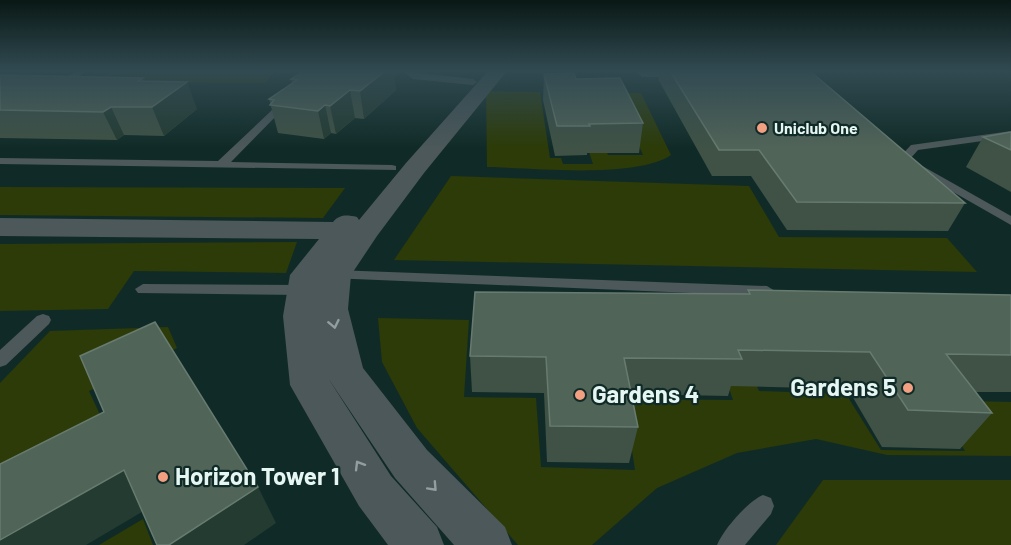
<svg xmlns="http://www.w3.org/2000/svg" width="1011" height="545" viewBox="0 0 1011 545" font-family="Barlow,sans-serif">
  <style>
    .green { fill: #2c3b07 }
    .lines { fill: none; stroke-linecap: round; stroke-linejoin: round }
    .lane { fill: #4c585a; fill-rule: evenodd }
    .street { fill: #4c585a; fill-rule: evenodd }
    .wall { fill: #3f5245 }
    .shaded-wall { fill: #243b31 }
    .building { fill: #516458; stroke: #687b70; stroke-width: 1.5 }
    .oneway { stroke: #919f9e }
    .poi-dot { fill: #f39f82; stroke: #102b27; stroke-width: 2 }
    .labels { text-anchor: middle; stroke-width: 4.5; stroke-linejoin: round; paint-order: stroke }
    .far-poi-label { font-size: 16px; font-weight: bold; fill: #e6f6f2; stroke: #102b27; text-anchor: start }
    .near-poi-label { font-size: 24px; font-weight: bold; fill: #e6f6f2; stroke: #102b27; text-anchor: start }
  </style>
  <rect width="100%" height="100%" fill="#102b27"/>
  <g class="green">
    <path d="M112 71H275L265 83 96 82Z"/>
    <path d="M486 91 540 92 550 158H561L563 164H593L585 140H602L608 155H643L619 102 575 93H641L671 155C636 179 532 168 487 167Z"/>
    <path d="M451 176 749 186 779 237 947 238 977 272 394 260Z"/>
    <path d="M0 187 345 188 323 218 0 215Z"/>
    <path d="M297 242 286 273 134 271 108 309 0 311V244Z"/>
    <path d="M378 318 469 320 464 397 536 398 541 467 635 470 624 399 733 400 709 328H731L759 391 846 394 881 450 965 451 933 400 1011 402V456L887 455 816 439 737 453 657 488 592 545H518L417 428 382 362Z"/>
    <path d="M168 327 177 348 89 391 116 449 0 511V383L50 331Z"/>
    <path d="M823 480H1011V545H776Z"/>
    <path d="M143 519 153 545H99Z"/>
  </g>
  <g class="lines">
    <g class="lane">
      <path d="M76 71H87L60 89H54V85Z"/>
      <path d="M302 71H311L277 115 231 162 392 165 396 166V170L0 164V158L218 161 271 111Z"/>
      <path d="M403 71 473 79 477 82 473 85 413 79Z"/>
      <path d="M635 71H680L684 74 680 77H642Z"/>
      <path d="M1011 131V137L918 150 910 159 1011 216V225L897 160 911 145Z"/>
      <path d="M335 270 767 286 775 291 767 296 330 278 327 275Z"/>
      <path d="M143 284 304 285 312 290 304 295 138 293 135 289Z"/>
      <path d="M43 314 49 316 51 320 49 324 6 365 0 367V350L37 316Z"/>
      <path d="M763 495 771 498 774 506 771 514 745 545H717C723 530 748 501 763 495Z"/>
    </g>
    <path class="street" d="M488 71H507L424 173 377 236 351 275 348 309 363 368 427 450 505 527 512 545H454L395 478 328 378 391 476 437 527 444 545H388L359 506 290 385 283 316 290 275 319 239 0 236V218L333 222C340 214 347 215 357 217L359 220 406 163Z"/>
  </g>
  <g class="wall">
    <path d="M303 71H401L394 77 396 90 364 119 355 118 336 134 331 133 324 139 278 133 269 99 292 84 291 79Z"/>
    <path d="M660 71H810L965 203 948 231 787 230 751 176H712L658 79Z"/>
    <path d="M544 74 576 79 643 123 639 153H587V155L555 156 543 100Z"/>
    <path d="M0 75 143 78 144 81 197 109 164 136 124 135 117 140 0 138Z"/>
    <path d="M1011 132V192L966 167 983 137Z"/>
    <path d="M748 290 1011 295V392H976L992 413 960 449 882 447 848 389 731 386 728 396 631 394 638 427 629 463 547 462 544 393 472 392 470 356 747 294Z"/>
  </g>
  <g class="shaded-wall">
    <path d="M382 71H401L394 77 396 90 364 119 360 91Z"/>
    <path d="M187 82 197 109 164 136 152 107Z"/>
    <path d="M350 90 355 118 336 134 330 106Z"/>
    <path d="M325 105 331 133 324 139 318 111Z"/>
    <path d="M111 107 124 135 117 140 103 112Z"/>
    <path d="M124 470 152 506 86 545H0V540Z"/>
    <path d="M258 487 276 523 244 545H169Z"/>
  </g>
  <g class="building">
    <path d="M303 71H385L360 91 350 90 330 106 325 105 318 111 270 105 274 100 269 99 297 80 291 79Z"/>
    <path d="M670 71H810L965 203 797 202 759 150H719Z"/>
    <path d="M574 73 576 79 620 78 643 123 589 124 590 126H557L544 74Z"/>
    <path d="M0 75 143 78 138 81 187 82 152 107H111L103 112 0 110Z"/>
    <path d="M1011 132V150L983 137Z"/>
    <path d="M748 290 1011 295V355L946 354 992 413 908 410 870 352 738 350 742 359 624 358 638 427 550 426 546 357 470 356 475 292 750 294Z"/>
    <path d="M155 322 258 487 169 545H157L124 470 0 540V464L104 412 80 356Z"/>
  </g>
  <defs><path id="oneway-chevron" d="M-2-3.5L2.5 0L-2 3.5" fill="none" stroke-width="1.6" stroke-linecap="round" stroke-linejoin="round" transform="scale(1.5)"/></defs>
  <g class="oneway">
    <use href="#oneway-chevron" transform="translate(334 324) rotate(78)"/>
    <use href="#oneway-chevron" transform="translate(359 465) rotate(-121)"/>
    <use href="#oneway-chevron" transform="translate(433 487) rotate(47)"/>
  </g>
  <linearGradient id="sky" x2="0" y2="1"><stop stop-color="#091815"/><stop offset="0.48" stop-color="#314a52"/><stop offset="1" stop-color="#314a52" stop-opacity="0"/></linearGradient>
  <rect width="1011" height="148" fill="url(#sky)"/>
  <g class="poi-dot">
    <circle cx="762" cy="128" r="6"/>
    <circle cx="908" cy="388" r="6"/>
    <circle cx="580" cy="395" r="6"/>
    <circle cx="163" cy="477" r="6"/>
  </g>
  <g class="labels">
    <g class="far-poi-label">
      <text x="774" y="134">Uniclub One</text>
    </g>
    <g class="near-poi-label">
      <text x="896" y="396" text-anchor="end">Gardens 5</text>
      <text x="592" y="403">Gardens 4</text>
      <text x="175" y="485">Horizon Tower 1</text>
    </g>
  </g>
</svg>
